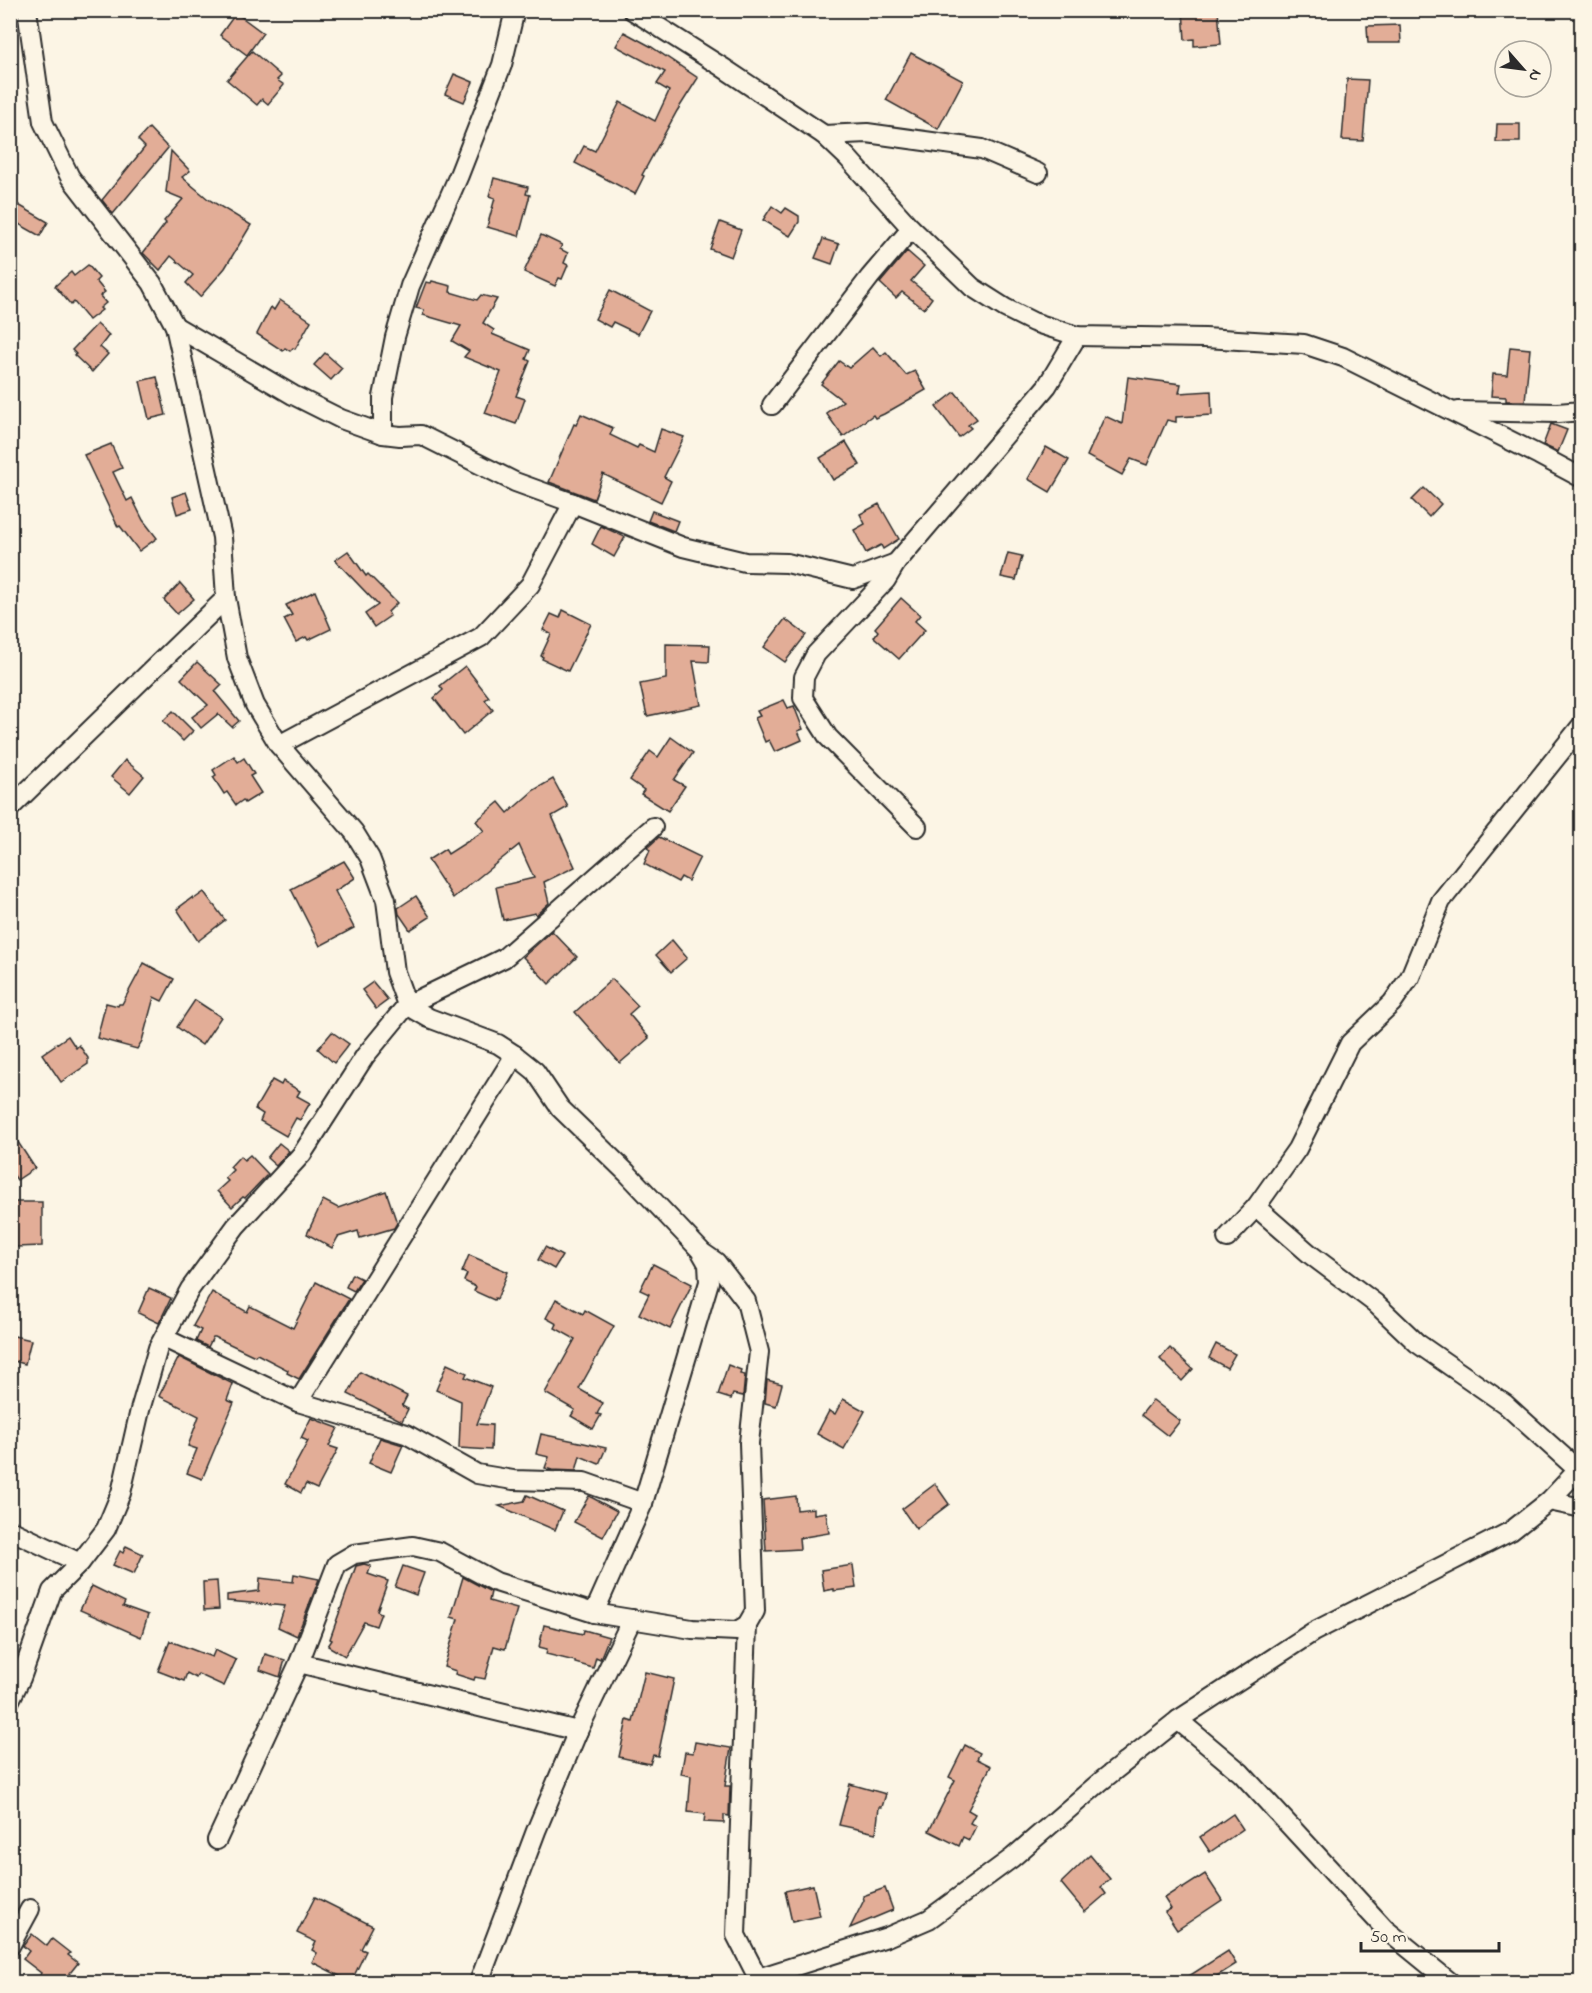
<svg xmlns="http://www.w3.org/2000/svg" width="1592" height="1993" viewBox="0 0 1592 1993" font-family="'Indie Flower',sans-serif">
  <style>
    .building { fill: #e2ad97; stroke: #2b2b2b; stroke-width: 1.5 }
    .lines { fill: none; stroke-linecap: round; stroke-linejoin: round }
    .minor-casing { stroke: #2b2b2b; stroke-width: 22 }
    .minor { stroke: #fcf5e5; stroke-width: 18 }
  </style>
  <rect width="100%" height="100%" fill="#fcf5e5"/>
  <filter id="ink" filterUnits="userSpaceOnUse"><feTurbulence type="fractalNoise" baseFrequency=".0167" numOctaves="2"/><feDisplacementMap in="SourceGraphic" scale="12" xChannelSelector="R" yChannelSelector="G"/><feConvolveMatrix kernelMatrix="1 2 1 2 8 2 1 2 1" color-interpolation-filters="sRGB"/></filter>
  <g filter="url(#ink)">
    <g class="building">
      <path d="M1183 10H1218L1221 44 1194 46V39L1185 40Z"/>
      <path d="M236 13 263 33 247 55 220 35Z"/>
      <path d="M1400 25 1401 43H1368L1367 26Z"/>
      <path d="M624 32 650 46 698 78 677 111 642 175 644 176 635 194 575 163 584 146 595 151 620 102 655 121 669 91 657 84 665 72 616 46Z"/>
      <path d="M252 51 281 76 277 80 284 85 268 104 262 99 257 105 227 80Z"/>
      <path d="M911 53 963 81 938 129 886 100Z"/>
      <path d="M454 74 473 82 464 102 445 94Z"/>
      <path d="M1347 79 1368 80 1363 141 1342 140Z"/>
      <path d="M1497 124H1520V142H1496Z"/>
      <path d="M149 128 168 148 113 214 102 200 145 147 138 140Z"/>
      <path d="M171 151 190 171 182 177 208 199 251 225 225 268 200 297 186 283 193 275 171 256 160 270 143 253 166 223 164 221 183 199 166 192Z"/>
      <path d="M494 178 528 187 526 194 530 195 519 236 487 227 495 198 489 196Z"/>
      <path d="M10 200 48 222 40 236 10 219Z"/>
      <path d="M772 206 782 213 786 208 799 216V222L790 236 763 220Z"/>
      <path d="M720 222 741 230 731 257 710 249Z"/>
      <path d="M541 235 562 245 560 249 568 253 564 263 568 265 562 279 559 278 555 286 524 272Z"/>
      <path d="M823 239 839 244 832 264 815 258Z"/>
      <path d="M907 251 924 266 911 281 932 298 924 309 902 292 896 298 880 283Z"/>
      <path d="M88 265 99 278 96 281 105 292 100 296 106 303 100 308 102 310 89 320 74 302 71 305 55 286 71 272 74 276Z"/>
      <path d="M432 281 451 286 450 292 477 300 481 295 497 299 483 323 494 330 492 334 530 350 526 359 530 361 516 396 525 399 516 424 485 413 501 372 464 357 469 351 452 341 461 326 423 315 424 310 416 308 426 282 431 283Z"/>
      <path d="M610 290 650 311 638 334 613 322 610 327 595 319Z"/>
      <path d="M280 300 311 321 295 349 293 348 290 351 285 348 283 351 257 334 271 307 274 310Z"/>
      <path d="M97 324 109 335 100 347 108 354 92 372 74 355 76 354 72 350Z"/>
      <path d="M873 347 881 356 886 352 906 375 915 371 926 390 884 414 875 418 873 415 843 437 826 413 843 401 821 384 839 361 849 368Z"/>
      <path d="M1510 347 1530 349 1525 401H1506V397L1491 396 1493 374 1507 375Z"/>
      <path d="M325 353 342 368 331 380 314 365Z"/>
      <path d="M157 377 166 415 149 419 140 381Z"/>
      <path d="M1128 377 1181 384 1179 393 1211 391 1212 415 1176 417V422L1167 420 1147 465 1131 459 1122 475 1087 456 1105 416 1122 424Z"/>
      <path d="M955 392 977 419 968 425 971 428 959 437 936 407Z"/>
      <path d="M581 414 613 428 610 435 637 448 639 445 654 452 661 429 684 437 664 477 671 481 661 502 603 474 594 499 549 482 574 424 576 425Z"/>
      <path d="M1551 424 1567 430 1558 452 1543 445Z"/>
      <path d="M846 442 860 465 833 480 820 458Z"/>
      <path d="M111 444 122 468 113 472 127 501 132 498 143 520 157 538 139 551 120 526 118 527 84 455Z"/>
      <path d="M1046 447 1069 460 1050 492 1028 479Z"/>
      <path d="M1424 488 1441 504 1429 517 1412 500Z"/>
      <path d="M186 492 192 509 177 514 172 497Z"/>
      <path d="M879 504 899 539 883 549 881 545 866 553 854 530 865 524 860 514Z"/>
      <path d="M652 511 678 521 674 531 648 521Z"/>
      <path d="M601 526 625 537 614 557 592 544Z"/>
      <path d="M348 551 366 576 368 574 397 603 388 612 390 616 374 627 365 614 378 605 335 560Z"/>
      <path d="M1008 553 1022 556 1016 580 1001 577Z"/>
      <path d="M180 583 194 599 177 614 164 600Z"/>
      <path d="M315 591 331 629 308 640 306 637 296 642 284 619 292 615 286 605Z"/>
      <path d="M901 598 920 615 915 621 925 630 899 659 874 637 878 631 875 628Z"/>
      <path d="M563 610 591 624 568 671 542 659 543 657 541 656 551 634 543 630 551 614 560 618Z"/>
      <path d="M785 619 806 635 785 662 764 647Z"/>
      <path d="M666 644 710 645 709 662 693 661 701 705 647 716 640 684 666 679Z"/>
      <path d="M197 662 222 685 215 692 239 721 232 727 218 714 201 728 192 717 208 705 181 679Z"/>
      <path d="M465 666 489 697 485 700 493 710 463 735 434 698 443 690 440 686Z"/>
      <path d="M784 700 788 708 794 706 803 729 798 731 802 740 775 752 769 740 765 742 755 718 760 716 757 711Z"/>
      <path d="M173 711 193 731 183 741 163 721Z"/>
      <path d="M671 737 693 753 674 780 685 786 668 811 641 794 644 790 630 780 650 751 658 757Z"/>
      <path d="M234 756 238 762 244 758 254 774 250 776 261 793 245 803 243 800 236 805 227 792 224 794 213 777 216 775 213 770Z"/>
      <path d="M125 760 144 776 130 793 111 777Z"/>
      <path d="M553 779 568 807 552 816 575 867 544 882 549 903 536 915 535 913 503 920 496 887 534 878 519 845 453 898 428 860 445 849 448 854 484 831 476 821 499 802 508 813 534 790Z"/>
      <path d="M659 837 700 857 688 881 681 877 678 882 644 864 650 850 647 848Z"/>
      <path d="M344 861 355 878 335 891 354 928 320 946 291 889Z"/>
      <path d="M204 892 225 920 198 941 177 909 193 897 194 899Z"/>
      <path d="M416 896 430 917 410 930 399 914 398 908Z"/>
      <path d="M552 931 577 957 549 984 523 957Z"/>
      <path d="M672 940 687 958 671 972 656 955Z"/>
      <path d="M144 963 174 979 162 1001 154 997 142 1041 137 1049 97 1038 106 1003 118 1006 119 1004H122Z"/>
      <path d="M612 979 638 1006 629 1014 649 1038 620 1063 575 1012Z"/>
      <path d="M373 982 388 1000 376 1009 362 990Z"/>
      <path d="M195 1000 221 1017 202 1045 177 1027Z"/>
      <path d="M332 1032 349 1044 334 1063 318 1049Z"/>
      <path d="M68 1036 76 1048 79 1045 88 1058V1064L61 1082 42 1054Z"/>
      <path d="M272 1080 281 1085 283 1081 300 1091 297 1096 310 1103 300 1120 296 1118 286 1136 260 1121 263 1114 255 1109Z"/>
      <path d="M10 1130 35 1168 17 1180 10 1170Z"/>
      <path d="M279 1143 289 1151 276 1166 267 1158Z"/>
      <path d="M250 1155 268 1174 245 1198 243 1197 232 1207 217 1191 228 1181 225 1178 233 1170 230 1167 240 1156 244 1160Z"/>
      <path d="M386 1191 397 1223 394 1228 360 1238 358 1231 338 1237 332 1248 307 1234 323 1200 338 1208Z"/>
      <path d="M15 1202H42V1246L16 1247Z"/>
      <path d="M545 1247 562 1256 554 1269 538 1260Z"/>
      <path d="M469 1255 508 1272 497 1299 495 1298 494 1300 474 1291 476 1287 464 1281 467 1274 462 1272Z"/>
      <path d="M653 1264 692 1284 670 1329 639 1314 649 1294 640 1290Z"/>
      <path d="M352 1274 362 1279 354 1291 346 1287Z"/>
      <path d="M316 1282 349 1299 299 1379 287 1373 288 1370 257 1354 255 1356 215 1337H213L208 1347 196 1341 201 1330 193 1326 212 1292 247 1312 250 1306 293 1328Z"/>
      <path d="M149 1288 171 1298 159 1323 138 1313Z"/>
      <path d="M556 1299 583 1314 585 1310 614 1326 579 1389 603 1403 597 1414 601 1415 593 1429 571 1416 575 1410 545 1393 575 1339 555 1328 557 1324 546 1318Z"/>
      <path d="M10 1335 31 1340 25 1364 10 1360Z"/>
      <path d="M1216 1344 1235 1354 1227 1368 1209 1358Z"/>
      <path d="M1170 1348 1193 1369 1182 1381 1160 1359Z"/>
      <path d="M179 1357 233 1384 227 1400 234 1403 202 1479 187 1473 197 1449 188 1446 199 1416 159 1396Z"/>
      <path d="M447 1364 467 1373 465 1377 491 1387 477 1424 492 1425 491 1450 459 1448 461 1401 436 1390Z"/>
      <path d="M728 1365 741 1370 740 1374 745 1375 743 1396 733 1394 731 1399 718 1395Z"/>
      <path d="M360 1372 407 1396 402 1406 408 1409 402 1421 348 1394Z"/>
      <path d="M767 1380 782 1384 776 1406 765 1403Z"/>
      <path d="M843 1399 865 1411 844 1449 817 1434 829 1411 835 1414Z"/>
      <path d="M1153 1400 1180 1421 1168 1436 1141 1415Z"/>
      <path d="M311 1418 338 1428 329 1446 338 1449 317 1489 306 1484 301 1493 285 1484 308 1441 301 1438Z"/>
      <path d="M541 1434 584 1443 606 1448 599 1464 580 1456 576 1471 552 1470 545 1468 549 1457 536 1454Z"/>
      <path d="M380 1438 403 1445 391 1472 369 1463Z"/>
      <path d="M935 1484 949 1504 916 1529 902 1509Z"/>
      <path d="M527 1495 563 1511 555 1530 499 1506 524 1501Z"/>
      <path d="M589 1496 617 1511 603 1537 574 1522Z"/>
      <path d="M796 1496 797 1510 814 1508V1514L826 1512 829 1533 799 1538 800 1549 766 1551 763 1500Z"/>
      <path d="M126 1546 143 1554 134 1574 113 1565 120 1551 123 1553Z"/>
      <path d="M364 1564 371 1566 368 1574 388 1581 377 1611 381 1613 376 1626 364 1622 345 1656 328 1646 332 1640 330 1639 356 1566Z"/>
      <path d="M853 1565 856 1588 834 1591V1589L824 1591 821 1570Z"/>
      <path d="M403 1566 424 1573 416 1595 395 1587Z"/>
      <path d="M294 1574 319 1579 297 1636 278 1627 285 1606 227 1601V1595L259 1591 260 1578 293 1582Z"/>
      <path d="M463 1577 491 1592 489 1601 517 1609 505 1649 494 1646 485 1679 475 1677 474 1680 455 1674 456 1671 444 1667 458 1619 451 1617Z"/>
      <path d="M217 1581 219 1609 204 1610 203 1582Z"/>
      <path d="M92 1586 125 1602 123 1606 148 1615 141 1637 80 1610Z"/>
      <path d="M544 1625 583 1634 584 1630 609 1637 600 1659 596 1657 593 1668 575 1663V1661L546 1654 547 1649 539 1647Z"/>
      <path d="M170 1641 212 1657 215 1650 236 1660 224 1686 198 1674 196 1678 187 1673 184 1681 158 1671Z"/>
      <path d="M265 1654 285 1660 280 1677 260 1670Z"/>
      <path d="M645 1672 674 1679 658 1756 653 1755 650 1764 619 1757 627 1720 633 1722Z"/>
      <path d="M695 1742 731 1748 725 1786H730L729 1816 724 1815V1823L704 1822 705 1814 688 1812 691 1776 681 1774 685 1752 693 1753Z"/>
      <path d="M965 1745 980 1753 977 1759 991 1766 968 1810 975 1814 970 1823 976 1826 969 1840 963 1837 959 1846 929 1831 955 1780 949 1777Z"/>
      <path d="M850 1784 886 1794 882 1807H879L876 1833 839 1825Z"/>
      <path d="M1233 1814 1243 1829 1210 1852 1200 1837Z"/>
      <path d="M1090 1855 1110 1879 1101 1887 1106 1894 1085 1912 1061 1883Z"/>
      <path d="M1205 1874 1222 1900 1177 1930 1165 1912 1171 1909 1164 1898 1181 1887 1182 1889Z"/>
      <path d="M813 1885 820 1916 792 1922 785 1891Z"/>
      <path d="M885 1888 893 1910 850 1928 864 1900 863 1896Z"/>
      <path d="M315 1897 373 1926 361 1949 366 1951 351 1982 312 1962 317 1953 312 1950 316 1942 297 1933Z"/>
      <path d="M32 1934 47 1946 52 1939 70 1953 68 1955 78 1963 62 1983H46L39 1977 41 1973 23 1959 29 1951 23 1946Z"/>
      <path d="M1228 1951 1236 1964 1206 1983H1178Z"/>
    </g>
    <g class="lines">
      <g class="minor-casing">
        <g id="minor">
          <path d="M27 10 43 122 70 177 152 283 175 326 222 537 226 598 237 658 255 705 279 745 354 832 370 858 386 900 395 972 407 1005 429 1018 498 1044 515 1055 535 1071 560 1108 627 1173 700 1250 708 1264 709 1282 643 1503 594 1613"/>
          <path d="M632 10 722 67 824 135 847 157 910 227 972 287 1005 308 1033 322 1077 336 1205 338 1304 344 1343 357 1539 455 1582 478"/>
          <path d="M824 135 867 133 982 149 1038 173"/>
          <path d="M175 326 293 395 341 419 383 434 400 436 421 435 515 482 573 503 683 547 745 562 787 563 853 579 896 563 1047 386 1077 336"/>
          <path d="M772 405 870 277 905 236 910 227"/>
          <path d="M1458 411 1558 413 1582 411"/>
          <path d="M383 434V397L395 337 410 286 459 175 502 65 515 10"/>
          <path d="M896 563 886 580 816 654 804 677 803 698 828 737 917 827"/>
          <path d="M279 745 481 637 530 585 573 503"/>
          <path d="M10 808 226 598"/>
          <path d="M1256 1207 1311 1255 1375 1303 1417 1343 1505 1404 1578 1470"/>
          <path d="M1227 1238 1256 1207 1297 1149 1350 1043 1392 1003 1410 977 1441 901 1582 725"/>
          <path d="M164 1338 298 1402 406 1434 477 1474 513 1480 584 1482 643 1503"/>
          <path d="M298 1402 515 1055"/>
          <path d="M1549 1501 1582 1508"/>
          <path d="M10 1530 80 1563"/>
          <path d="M747 1625 736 1935 758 1978"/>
          <path d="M299 1663 578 1731"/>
          <path d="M10 1700 21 1678 52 1591 80 1563 106 1529 121 1493 140 1410 158 1348 190 1289 236 1226 302 1154 365 1056 407 1005 504 958 653 827"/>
          <path d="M1178 1720 1241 1773 1385 1929 1450 1982"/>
          <path d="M217 1840 299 1663 337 1564 354 1554 413 1546 440 1552 496 1582 594 1613 692 1629 737 1631 747 1625 755 1611 749 1443 759 1352 746 1301 716 1262 703 1253"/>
          <path d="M10 1946 30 1909"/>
          <path d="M479 1982 536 1831 578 1731 632 1619"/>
          <path d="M754 1982 758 1978 887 1937 929 1919 1012 1858 1100 1782 1178 1720 1313 1632 1511 1531 1549 1501 1578 1470 1582 1464"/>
        </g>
      </g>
      <use href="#minor" class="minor"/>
    </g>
  </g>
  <rect width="1592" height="1993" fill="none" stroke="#fcf5e5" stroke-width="36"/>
  <rect x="18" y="18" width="1556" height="1957" fill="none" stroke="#2b2b2b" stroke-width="2" filter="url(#ink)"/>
  <g transform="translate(1523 69) rotate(118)"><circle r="28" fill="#fcf5e5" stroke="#a8a49b" stroke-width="1.5"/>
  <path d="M0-4.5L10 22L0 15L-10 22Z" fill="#2b2b2b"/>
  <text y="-9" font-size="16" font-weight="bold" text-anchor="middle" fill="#2b2b2b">N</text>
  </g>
  <path d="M1361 1942v9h138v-9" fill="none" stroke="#2b2b2b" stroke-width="3"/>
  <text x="1370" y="1942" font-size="18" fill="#2b2b2b" stroke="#fcf5e5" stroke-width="4.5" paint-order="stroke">50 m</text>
</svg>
